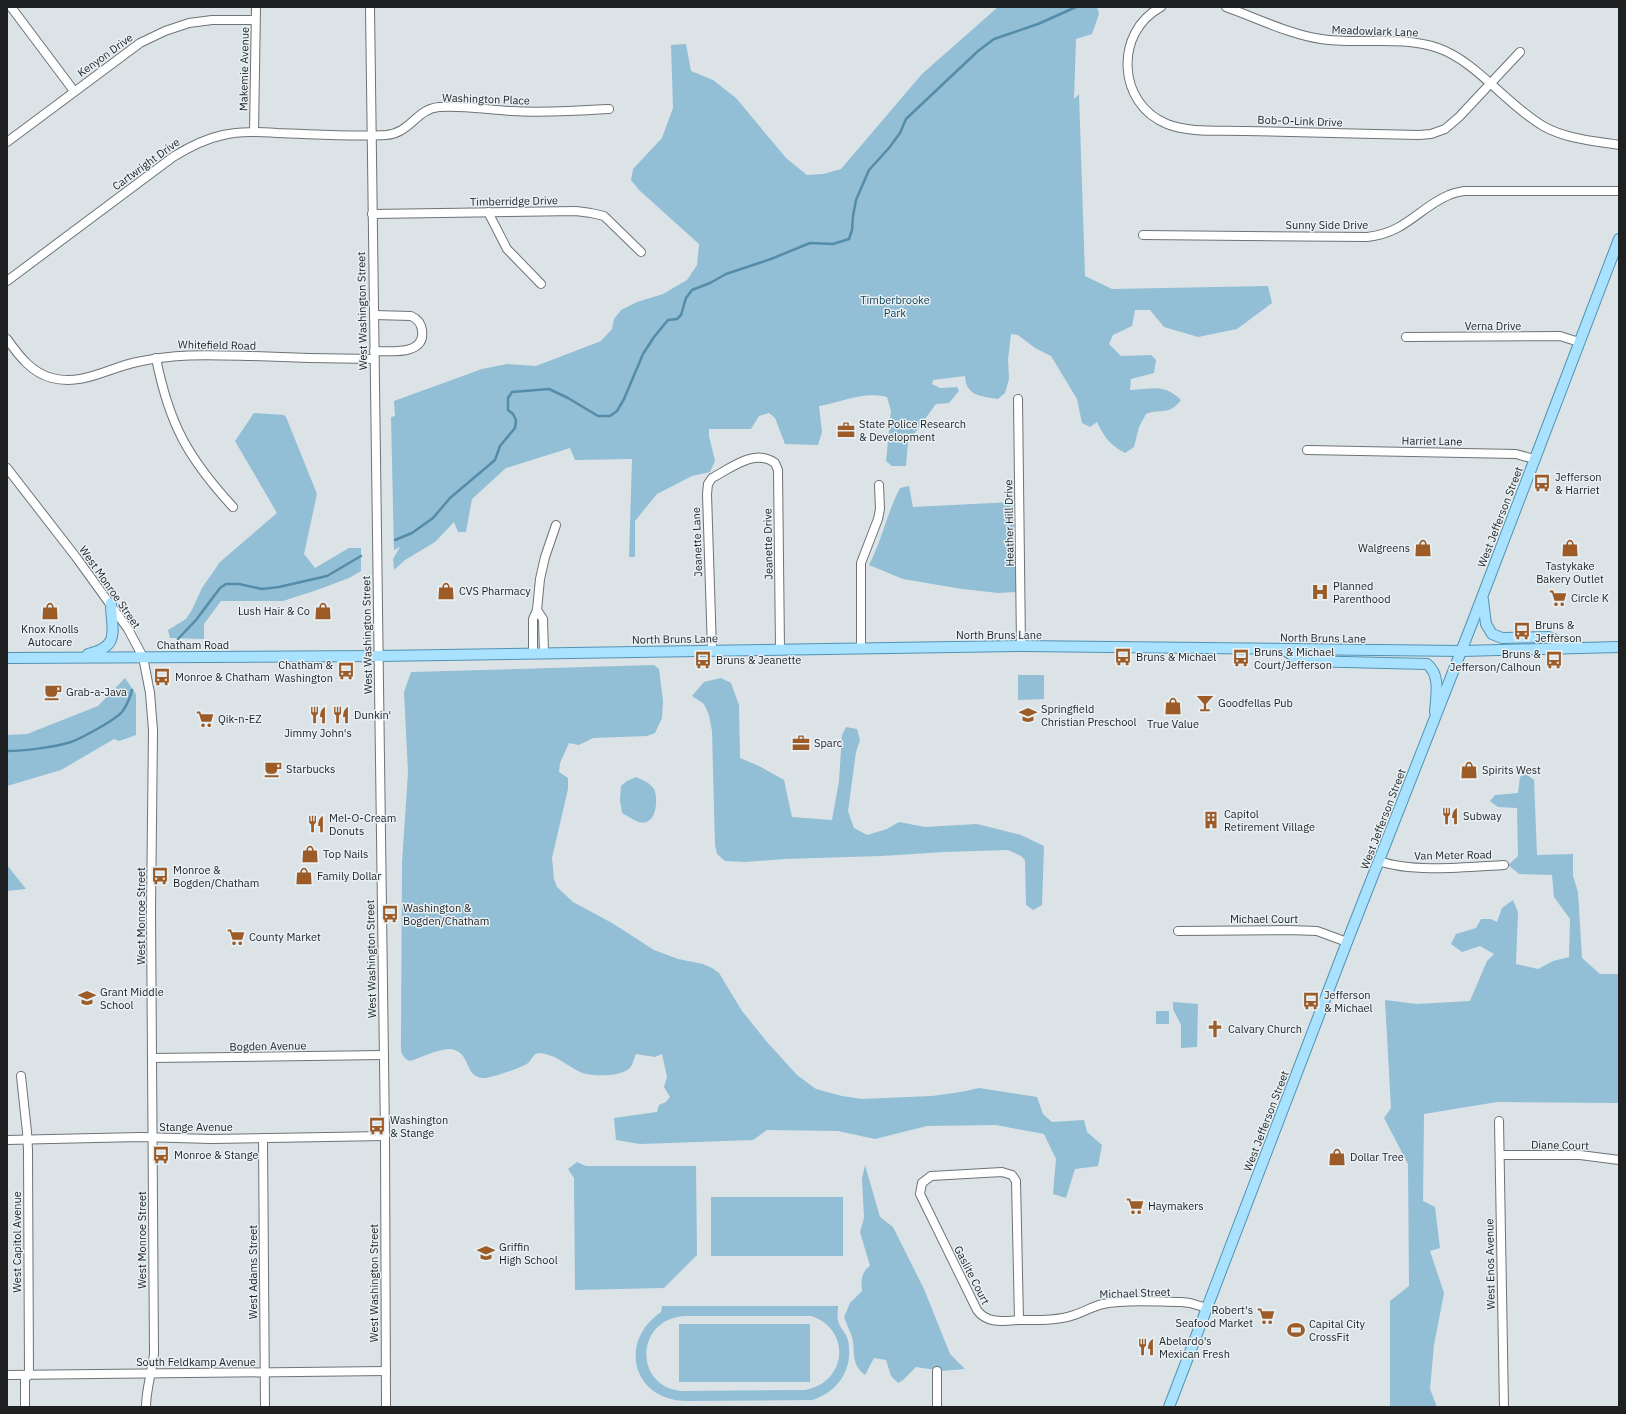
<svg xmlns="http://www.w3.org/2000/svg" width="1626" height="1414" viewBox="0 0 1626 1414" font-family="'IBM Plex Sans',sans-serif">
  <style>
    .green { fill: #92bed6; fill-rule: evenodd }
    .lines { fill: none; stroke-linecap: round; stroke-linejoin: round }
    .stream { stroke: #548ca9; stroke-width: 2.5 }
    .minor-casing { stroke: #6d7477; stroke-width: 10 }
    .major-casing { stroke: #5392b2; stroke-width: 12 }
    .minor { stroke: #fff; stroke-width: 8 }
    .major { stroke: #a9e2ff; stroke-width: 10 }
    .labels { text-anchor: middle; stroke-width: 3; stroke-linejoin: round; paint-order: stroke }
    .street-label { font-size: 11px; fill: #1e2022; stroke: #e8f0f4 }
    .park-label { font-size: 11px; fill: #0c3d53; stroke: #e8f0f4 }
    .poi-label { font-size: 11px; fill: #1e2022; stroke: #e8f0f4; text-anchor: start }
  </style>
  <rect width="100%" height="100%" fill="#dbe3e7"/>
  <g class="green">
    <path d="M998 7H1097L1099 14 1092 34 1076 39 1074 99 1079 94 1085 276 1112 289 1268 286 1272 303 1237 329 1198 337 1164 327 1150 310H1135L1132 326 1113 335 1109 344 1121 356 1151 355 1156 360 1154 373 1131 379 1130 390C1152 389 1164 383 1181 400 1169 416 1161 408 1146 414L1139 427 1134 447 1125 453C1109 444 1105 438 1097 422L1090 427 1082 423 1077 399 1051 356 1035 348 1018 335 1011 334 1008 360 1009 379 1005 393 998 399C980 396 966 396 965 376L933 380 932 384 940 388 957 387 959 391 949 403 936 404 908 442 906 466H892L886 461 891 411 887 397C864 391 842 402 819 406L822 432 818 445 785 444 775 418 769 413 759 416 751 429H709V436L715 461 710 472 692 476 657 494 635 521V557H629L632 459 575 460 570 448 506 468 472 499 466 532H458L454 522 435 542 405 560 394 570 393 559 400 547 394 550 391 417 395 416 394 401 482 369 507 364 536 366 601 341 612 329 614 319 621 310 637 302 663 294 687 280 697 265 699 244 639 190 631 180 633 169 662 138 673 108 671 45 686 44 691 71 713 80 736 98 786 158 807 175 823 174 841 169 922 74Z"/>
    <path d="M254 413 284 415 286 417 317 494 304 554 315 568 349 548H361V571L349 578 317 590 283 601H221L204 624V639L170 638 168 630 186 619 192 610 202 588 220 562 277 513 235 441Z"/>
    <path d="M909 486 913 507 1013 502 1016 592 998 593 962 589 903 579 869 565C882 540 887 513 900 488Z"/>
    <path d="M654 665 659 669 663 701 662 718 655 733 647 736 593 738 579 745 569 743 560 763 559 772 568 778V789L552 858 554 879 557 887 573 902 612 923 654 950 678 959 703 964 712 968 719 973 742 1011 767 1042 797 1075 816 1089 842 1096 862 1099 932 1096 961 1092 979 1088 1037 1097 1043 1114 1052 1122 1084 1120 1087 1132 1102 1145 1098 1166 1075 1169 1066 1198 1053 1194 1056 1159 1044 1134 996 1125 927 1126 875 1139 838 1131 767 1130 753 1140 640 1144 616 1140 614 1118 657 1112 659 1105 666 1102 670 1097 664 1087 667 1077 662 1054 655 1057 636 1054C634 1058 633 1064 630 1068 621 1077 591 1077 580 1072 566 1065 555 1054 539 1053 533 1053 532 1060 528 1063 524 1067 488 1079 482 1078 463 1075 472 1053 451 1049 440 1048 420 1058 410 1061 399 1057 401 1047 401 1037L402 863 408 772 404 692 411 672Z"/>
    <path d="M1018 675H1044V699L1018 700Z"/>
    <path d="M125 678 136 694V735L119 741 114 739 61 770 7 786V735L27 734 98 706Z"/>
    <path d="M721 678 731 683 739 705 740 758 759 766 784 780 792 817 832 820 839 781 842 735 846 727 857 729 860 740 856 752 848 811 854 828 867 835 887 829 899 822 925 827 977 824 1021 835 1044 846 1042 905 1033 910 1026 905 1025 860 1021 856 1008 850 944 852 881 856 785 859 745 862 725 861 717 854 715 845 712 731 709 715 704 704 692 696 704 682Z"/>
    <path d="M1525 773 1534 780 1537 855 1573 854V876L1578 892 1582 958 1600 974H1619V1103L1497 1102 1424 1114 1423 1201 1435 1207 1440 1248 1430 1251 1444 1293 1434 1345 1430 1389 1437 1407H1390V1301L1409 1286 1408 1164 1384 1118 1391 1108 1385 1000 1417 1004 1470 1001 1487 961 1494 954 1480 946 1462 952 1451 944 1456 934 1476 928 1481 919H1491L1497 922 1502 908 1513 900 1518 912 1516 964 1538 969 1553 961 1569 957 1570 919 1554 897 1552 875 1519 874 1508 865 1518 856 1517 808 1498 807 1490 801 1495 795 1518 793 1520 777Z"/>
    <path d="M636 777C643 780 650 783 654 789 659 800 656 827 639 822 633 820 628 816 622 813L620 800 621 786 627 781Z"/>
    <path d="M7 865 26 889 7 891Z"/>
    <path d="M1173 1002 1198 1004 1197 1047 1181 1048V1025L1173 1009Z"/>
    <rect x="1156" y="1011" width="13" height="13"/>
    <path d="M577 1162 586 1166H696L697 1255 664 1288 575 1290 574 1178 568 1169Z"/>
    <path d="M865 1165 880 1217 893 1227 924 1289 950 1354 965 1369 942 1371 916 1367 903 1380 898 1383 891 1376 886 1360 874 1358 865 1375C850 1363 856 1353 852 1337 850 1331 846 1323 844 1317L850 1303 862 1291C861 1281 861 1272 870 1266L860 1232 864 1218 862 1179Z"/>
    <rect x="711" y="1197" width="132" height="59"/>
    <path d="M662 1306H838C838 1310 837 1317 838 1321 840 1328 846 1333 848 1340 854 1369 838 1392 812 1400L687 1401C633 1401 617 1342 661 1312ZM684 1316H811C852 1329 847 1383 805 1390L683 1391C634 1388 634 1320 684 1316Z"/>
    <rect x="679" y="1324" width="131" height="58"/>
  </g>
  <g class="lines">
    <g class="stream">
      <path d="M395 540 412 533 433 518 450 498 495 460 500 446 515 428 516 420 513 414 508 410V398L512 392 549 389 568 398 598 416H610L617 411 624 399 643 354 654 337 668 320 677 319 681 315 686 298 692 290 710 283 726 274 771 259 810 243 833 244 849 239 852 230 853 216 856 200 869 170 889 148 900 133 906 119 978 51 994 39 1038 24 1076 7"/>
      <path d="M178 639 196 620 220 588 226 584H239L262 589 279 587 327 576 361 556"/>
      <path d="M7 751C24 751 55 747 71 742 82 738 115 720 122 712 127 705 130 698 132 690"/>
    </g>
    <g class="minor-casing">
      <g id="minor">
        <path d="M11 7 74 91"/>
        <path d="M370 7 385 1136 386 1407"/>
        <path d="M1161 7C1114 32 1117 104 1167 124 1190 133 1220 130 1245 131 1303 132 1361 134 1419 135L1431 134 1445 129 1459 117 1520 52"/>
        <path d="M1226 7C1254 17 1291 35 1321 39 1359 45 1401 35 1438 48 1476 61 1507 105 1543 126 1566 139 1594 141 1619 145"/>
        <path d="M254 132 256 7"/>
        <path d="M7 142 140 43 165 31 189 23 212 20H255"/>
        <path d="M488 212 507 249 541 284"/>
        <path d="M372 214 576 211 591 213 604 216 641 252"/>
        <path d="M1143 235 1367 237C1406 233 1418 208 1449 195 1453 193 1459 192 1464 191H1619"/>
        <path d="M7 281 173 157C189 147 204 139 223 135 241 131 259 132 277 133 313 134 350 137 386 135 411 133 416 109 439 107 463 105 488 110 512 111 544 113 576 111 609 109"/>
        <path d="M374 315 411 316C418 319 421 323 422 330 426 356 389 351 374 351"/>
        <path d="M1406 337 1560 336 1579 342"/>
        <path d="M7 339C19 356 32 373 52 378 83 386 108 368 137 362 177 353 212 355 252 356 293 358 333 359 374 359"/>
        <path d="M156 358C169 424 188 458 233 507"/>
        <path d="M1018 399 1021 646"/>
        <path d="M1307 450 1516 454 1534 459"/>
        <path d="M7 468 76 557 128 629 143 657 150 693 153 730 151 911 154 1354C152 1372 146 1389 146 1407"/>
        <path d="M537 610 543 619 544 653"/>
        <path d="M861 648V563L878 519 880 509 879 485"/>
        <path d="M712 650 707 494 708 484 712 478C731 468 755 448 775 463L778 470 780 649"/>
        <path d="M533 653V619L537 610 540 579 545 557 556 525"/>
        <path d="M1379 861C1413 873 1467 867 1504 865"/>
        <path d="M1178 931 1288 930 1317 931 1347 942"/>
        <path d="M152 1058 384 1055"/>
        <path d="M21 1076 27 1132 28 1150 29 1375 25 1378V1407"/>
        <path d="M1499 1121 1504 1407"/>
        <path d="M263 1138 265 1407"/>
        <path d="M7 1140 140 1137 212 1139 385 1136"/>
        <path d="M1500 1155H1580L1619 1160"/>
        <path d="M1002 1172 1012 1175 1016 1181 1019 1320C1003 1321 987 1324 977 1310L920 1194 922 1183 931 1176Z"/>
        <path d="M1019 1320C1037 1320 1057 1321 1074 1315 1084 1312 1093 1306 1103 1304 1126 1299 1157 1302 1181 1302L1190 1303 1207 1308"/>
        <path d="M937 1371V1407"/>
        <path d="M7 1375 386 1371"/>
      </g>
    </g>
    <g class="major-casing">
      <g id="major">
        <path d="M1483 600 1486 624 1492 634 1502 638 1549 637 1572 647"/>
        <path d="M1283 649 1299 660 1304 661 1427 664C1441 675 1436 696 1435 712"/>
        <path d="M88 654C122 646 111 630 111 603"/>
        <path d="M7 658 378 656 1021 646 1462 651 1619 647"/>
        <path d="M1169 1407 1347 942 1471 626 1619 239"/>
      </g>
    </g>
    <use href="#minor" class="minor"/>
    <use href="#major" class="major"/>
  </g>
  <defs>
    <g id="office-bare" transform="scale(1.38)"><path d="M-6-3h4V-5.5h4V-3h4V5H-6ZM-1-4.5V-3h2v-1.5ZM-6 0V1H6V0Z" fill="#9c5b27" stroke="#e8f0f4" stroke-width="2.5" paint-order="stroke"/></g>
    <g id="bus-bare" transform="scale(1.38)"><path d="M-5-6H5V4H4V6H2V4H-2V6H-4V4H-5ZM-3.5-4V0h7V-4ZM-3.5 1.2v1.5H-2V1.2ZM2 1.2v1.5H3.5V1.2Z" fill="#9c5b27" stroke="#e8f0f4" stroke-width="2.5" paint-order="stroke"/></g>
    <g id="shop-bare" transform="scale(1.38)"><path d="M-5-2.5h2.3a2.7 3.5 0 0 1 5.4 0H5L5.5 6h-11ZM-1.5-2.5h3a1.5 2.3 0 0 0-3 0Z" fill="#9c5b27" stroke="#e8f0f4" stroke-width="2.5" paint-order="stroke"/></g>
    <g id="hospital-bare" transform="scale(1.38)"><path d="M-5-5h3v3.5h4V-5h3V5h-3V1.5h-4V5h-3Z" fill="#9c5b27" stroke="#e8f0f4" stroke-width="2.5" paint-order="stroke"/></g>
    <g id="supermarket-bare" transform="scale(1.38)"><path d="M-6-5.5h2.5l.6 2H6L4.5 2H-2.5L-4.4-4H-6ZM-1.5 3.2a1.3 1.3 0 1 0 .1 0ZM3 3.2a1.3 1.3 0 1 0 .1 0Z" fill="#9c5b27" stroke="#e8f0f4" stroke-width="2.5" paint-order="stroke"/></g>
    <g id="cafe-bare" transform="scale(1.38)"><path d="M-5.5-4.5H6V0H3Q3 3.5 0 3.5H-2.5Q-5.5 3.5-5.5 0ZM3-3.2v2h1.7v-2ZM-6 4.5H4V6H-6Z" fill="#9c5b27" stroke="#e8f0f4" stroke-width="2.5" paint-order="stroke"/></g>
    <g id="bar-bare" transform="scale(1.38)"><path d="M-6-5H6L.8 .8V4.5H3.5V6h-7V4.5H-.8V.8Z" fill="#9c5b27" stroke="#e8f0f4" stroke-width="2.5" paint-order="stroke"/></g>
    <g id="restaurant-bare" transform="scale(1.38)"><path d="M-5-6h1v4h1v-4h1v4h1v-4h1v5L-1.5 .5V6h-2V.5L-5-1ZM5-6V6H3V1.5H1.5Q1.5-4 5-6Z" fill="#9c5b27" stroke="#e8f0f4" stroke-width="2.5" paint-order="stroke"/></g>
    <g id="school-bare" transform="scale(1.38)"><path d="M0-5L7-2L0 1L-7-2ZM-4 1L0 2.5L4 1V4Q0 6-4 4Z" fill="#9c5b27" stroke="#e8f0f4" stroke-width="2.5" paint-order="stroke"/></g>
    <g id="building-bare" transform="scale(1.38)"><path d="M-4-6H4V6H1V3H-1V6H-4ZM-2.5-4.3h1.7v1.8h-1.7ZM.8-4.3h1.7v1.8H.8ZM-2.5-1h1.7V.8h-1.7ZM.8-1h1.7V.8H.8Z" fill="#9c5b27" stroke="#e8f0f4" stroke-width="2.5" paint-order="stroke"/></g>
    <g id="church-bare" transform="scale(1.38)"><path d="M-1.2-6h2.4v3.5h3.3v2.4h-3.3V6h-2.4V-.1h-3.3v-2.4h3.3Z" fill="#9c5b27" stroke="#e8f0f4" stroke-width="2.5" paint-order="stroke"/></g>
    <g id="stadium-bare" transform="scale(1.38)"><path d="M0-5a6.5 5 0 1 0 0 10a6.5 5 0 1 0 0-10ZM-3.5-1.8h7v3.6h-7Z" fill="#9c5b27" stroke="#e8f0f4" stroke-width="2.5" paint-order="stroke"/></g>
  </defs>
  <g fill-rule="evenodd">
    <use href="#office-bare" x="846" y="430"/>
    <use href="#bus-bare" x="1542" y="483"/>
    <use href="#shop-bare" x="1423" y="548"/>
    <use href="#shop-bare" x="1570" y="548"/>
    <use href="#shop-bare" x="446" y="591"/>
    <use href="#hospital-bare" x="1320" y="592"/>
    <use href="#supermarket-bare" x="1558" y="598"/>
    <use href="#shop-bare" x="50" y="611"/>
    <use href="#shop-bare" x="323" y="611"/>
    <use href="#bus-bare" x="1522" y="631"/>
    <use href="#bus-bare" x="1123" y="657"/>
    <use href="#bus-bare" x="1241" y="658"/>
    <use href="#bus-bare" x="703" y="660"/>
    <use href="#bus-bare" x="1554" y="660"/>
    <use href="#bus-bare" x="346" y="671"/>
    <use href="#bus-bare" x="162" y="677"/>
    <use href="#cafe-bare" x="53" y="692"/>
    <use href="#bar-bare" x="1205" y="703"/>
    <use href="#shop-bare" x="1173" y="706"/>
    <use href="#restaurant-bare" x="318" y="715"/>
    <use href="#restaurant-bare" x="341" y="715"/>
    <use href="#school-bare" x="1028" y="715"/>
    <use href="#supermarket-bare" x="205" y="719"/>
    <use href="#office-bare" x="801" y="743"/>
    <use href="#cafe-bare" x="273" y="769"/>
    <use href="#shop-bare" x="1469" y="770"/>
    <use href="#restaurant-bare" x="1450" y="816"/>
    <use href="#building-bare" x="1211" y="820"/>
    <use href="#restaurant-bare" x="316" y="824"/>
    <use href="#shop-bare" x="310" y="854"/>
    <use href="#bus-bare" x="160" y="876"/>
    <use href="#shop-bare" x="304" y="876"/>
    <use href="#bus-bare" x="390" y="914"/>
    <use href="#supermarket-bare" x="236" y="937"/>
    <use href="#school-bare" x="87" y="998"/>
    <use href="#bus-bare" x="1311" y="1001"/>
    <use href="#church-bare" x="1215" y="1029"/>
    <use href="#bus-bare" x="377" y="1126"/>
    <use href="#bus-bare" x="161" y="1155"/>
    <use href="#shop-bare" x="1337" y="1157"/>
    <use href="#supermarket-bare" x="1135" y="1206"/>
    <use href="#school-bare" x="486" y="1253"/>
    <use href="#supermarket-bare" x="1266" y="1316"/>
    <use href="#stadium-bare" x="1296" y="1330"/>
    <use href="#restaurant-bare" x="1146" y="1347"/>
  </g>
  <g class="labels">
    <g class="street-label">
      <text transform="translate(1375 31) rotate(2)" y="4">Meadowlark Lane</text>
      <text transform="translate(105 55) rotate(-36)" y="4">Kenyon Drive</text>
      <text transform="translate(244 69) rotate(-89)" y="4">Makemie Avenue</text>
      <text transform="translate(486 99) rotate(2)" y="4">Washington Place</text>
      <text transform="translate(1300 121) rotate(2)" y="4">Bob-O-Link Drive</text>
      <text transform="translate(146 164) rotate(-36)" y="4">Cartwright Drive</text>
      <text transform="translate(514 201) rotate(-1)" y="4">Timberridge Drive</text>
      <text x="1327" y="229">Sunny Side Drive</text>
      <text transform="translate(362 311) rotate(-91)" y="4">West Washington Street</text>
      <text x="1493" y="330">Verna Drive</text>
      <text transform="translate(217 345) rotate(1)" y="4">Whitefield Road</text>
      <text transform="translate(1432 441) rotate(1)" y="4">Harriet Lane</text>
      <text transform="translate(1500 517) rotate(-69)" y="4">West Jefferson Street</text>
      <text transform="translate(1009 523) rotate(-91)" y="4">Heather Hill Drive</text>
      <text transform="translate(697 542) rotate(-92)" y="4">Jeanette Lane</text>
      <text transform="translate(768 544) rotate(-91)" y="4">Jeanette Drive</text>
      <text transform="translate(110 587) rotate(55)" y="4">West Monroe Street</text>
      <text transform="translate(367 635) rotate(-91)" y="4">West Washington Street</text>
      <text x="999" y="639">North Bruns Lane</text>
      <text transform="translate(1323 638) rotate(1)" y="4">North Bruns Lane</text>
      <text transform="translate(675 639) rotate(-1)" y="4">North Bruns Lane</text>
      <text x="193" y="649">Chatham Road</text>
      <text transform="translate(1383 819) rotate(-69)" y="4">West Jefferson Street</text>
      <text transform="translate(1453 855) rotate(-1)" y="4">Van Meter Road</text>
      <text transform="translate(141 916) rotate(-90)" y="4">West Monroe Street</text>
      <text x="1264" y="923">Michael Court</text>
      <text transform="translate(371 959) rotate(-91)" y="4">West Washington Street</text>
      <text transform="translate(268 1046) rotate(-1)" y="4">Bogden Avenue</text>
      <text transform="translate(1266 1121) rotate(-69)" y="4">West Jefferson Street</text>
      <text x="196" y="1131">Stange Avenue</text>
      <text transform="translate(1560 1145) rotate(1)" y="4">Diane Court</text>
      <text transform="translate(142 1240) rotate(-90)" y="4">West Monroe Street</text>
      <text transform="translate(17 1242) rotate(-90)" y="4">West Capitol Avenue</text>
      <text transform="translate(1490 1264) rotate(-91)" y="4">West Enos Avenue</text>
      <text transform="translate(253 1272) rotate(-90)" y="4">West Adams Street</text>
      <text transform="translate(972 1275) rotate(63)" y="4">Gaslite Court</text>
      <text transform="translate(374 1283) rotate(-90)" y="4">West Washington Street</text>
      <text transform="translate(1135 1293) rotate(-2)" y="4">Michael Street</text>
      <text x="196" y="1366">South Feldkamp Avenue</text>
    </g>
    <g class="park-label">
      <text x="895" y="304">Timberbrooke<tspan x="895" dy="13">Park</tspan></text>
    </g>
    <g class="poi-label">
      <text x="859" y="428">State Police Research<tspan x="859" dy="13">&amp; Development</tspan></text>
      <text x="1555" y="481">Jefferson<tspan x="1555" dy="13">&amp; Harriet</tspan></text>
      <text x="1410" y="552" text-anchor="end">Walgreens</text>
      <text x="1570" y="570" text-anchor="middle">Tastykake<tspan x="1570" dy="13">Bakery Outlet</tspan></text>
      <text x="1333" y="590">Planned<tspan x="1333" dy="13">Parenthood</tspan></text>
      <text x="459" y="595">CVS Pharmacy</text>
      <text x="1571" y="602">Circle K</text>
      <text x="310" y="615" text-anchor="end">Lush Hair &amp; Co</text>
      <text x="1535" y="629">Bruns &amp;<tspan x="1535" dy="13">Jefferson</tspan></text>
      <text x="50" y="633" text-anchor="middle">Knox Knolls<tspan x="50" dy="13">Autocare</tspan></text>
      <text x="1254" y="656">Bruns &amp; Michael<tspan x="1254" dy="13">Court/Jefferson</tspan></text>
      <text x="1541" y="658" text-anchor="end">Bruns &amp;<tspan x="1541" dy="13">Jefferson/Calhoun</tspan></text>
      <text x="1136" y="661">Bruns &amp; Michael</text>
      <text x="716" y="664">Bruns &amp; Jeanette</text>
      <text x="333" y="669" text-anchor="end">Chatham &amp;<tspan x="333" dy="13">Washington</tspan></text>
      <text x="175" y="681">Monroe &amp; Chatham</text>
      <text x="66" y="696">Grab-a-Java</text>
      <text x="1218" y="707">Goodfellas Pub</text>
      <text x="1041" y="713">Springfield<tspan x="1041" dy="13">Christian Preschool</tspan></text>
      <text x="354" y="719">Dunkin'</text>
      <text x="218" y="723">Qik-n-EZ</text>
      <text x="1173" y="728" text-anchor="middle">True Value</text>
      <text x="318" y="737" text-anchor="middle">Jimmy John's</text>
      <text x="814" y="747">Sparc</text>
      <text x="286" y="773">Starbucks</text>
      <text x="1482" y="774">Spirits West</text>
      <text x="1224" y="818">Capitol<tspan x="1224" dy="13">Retirement Village</tspan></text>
      <text x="1463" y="820">Subway</text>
      <text x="329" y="822">Mel-O-Cream<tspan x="329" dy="13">Donuts</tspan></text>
      <text x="323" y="858">Top Nails</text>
      <text x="173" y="874">Monroe &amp;<tspan x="173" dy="13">Bogden/Chatham</tspan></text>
      <text x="317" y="880">Family Dollar</text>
      <text x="403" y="912">Washington &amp;<tspan x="403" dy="13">Bogden/Chatham</tspan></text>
      <text x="249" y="941">County Market</text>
      <text x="100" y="996">Grant Middle<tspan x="100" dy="13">School</tspan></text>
      <text x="1324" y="999">Jefferson<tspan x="1324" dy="13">&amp; Michael</tspan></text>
      <text x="1228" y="1033">Calvary Church</text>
      <text x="390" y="1124">Washington<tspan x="390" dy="13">&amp; Stange</tspan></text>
      <text x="174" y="1159">Monroe &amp; Stange</text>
      <text x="1350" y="1161">Dollar Tree</text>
      <text x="1148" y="1210">Haymakers</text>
      <text x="499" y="1251">Griffin<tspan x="499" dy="13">High School</tspan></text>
      <text x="1253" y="1314" text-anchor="end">Robert's<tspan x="1253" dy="13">Seafood Market</tspan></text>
      <text x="1309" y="1328">Capital City<tspan x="1309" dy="13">CrossFit</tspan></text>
      <text x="1159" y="1345">Abelardo's<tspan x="1159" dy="13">Mexican Fresh</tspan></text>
    </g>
  </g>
  <rect width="1626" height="1414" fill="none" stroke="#1e2022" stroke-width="16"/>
</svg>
